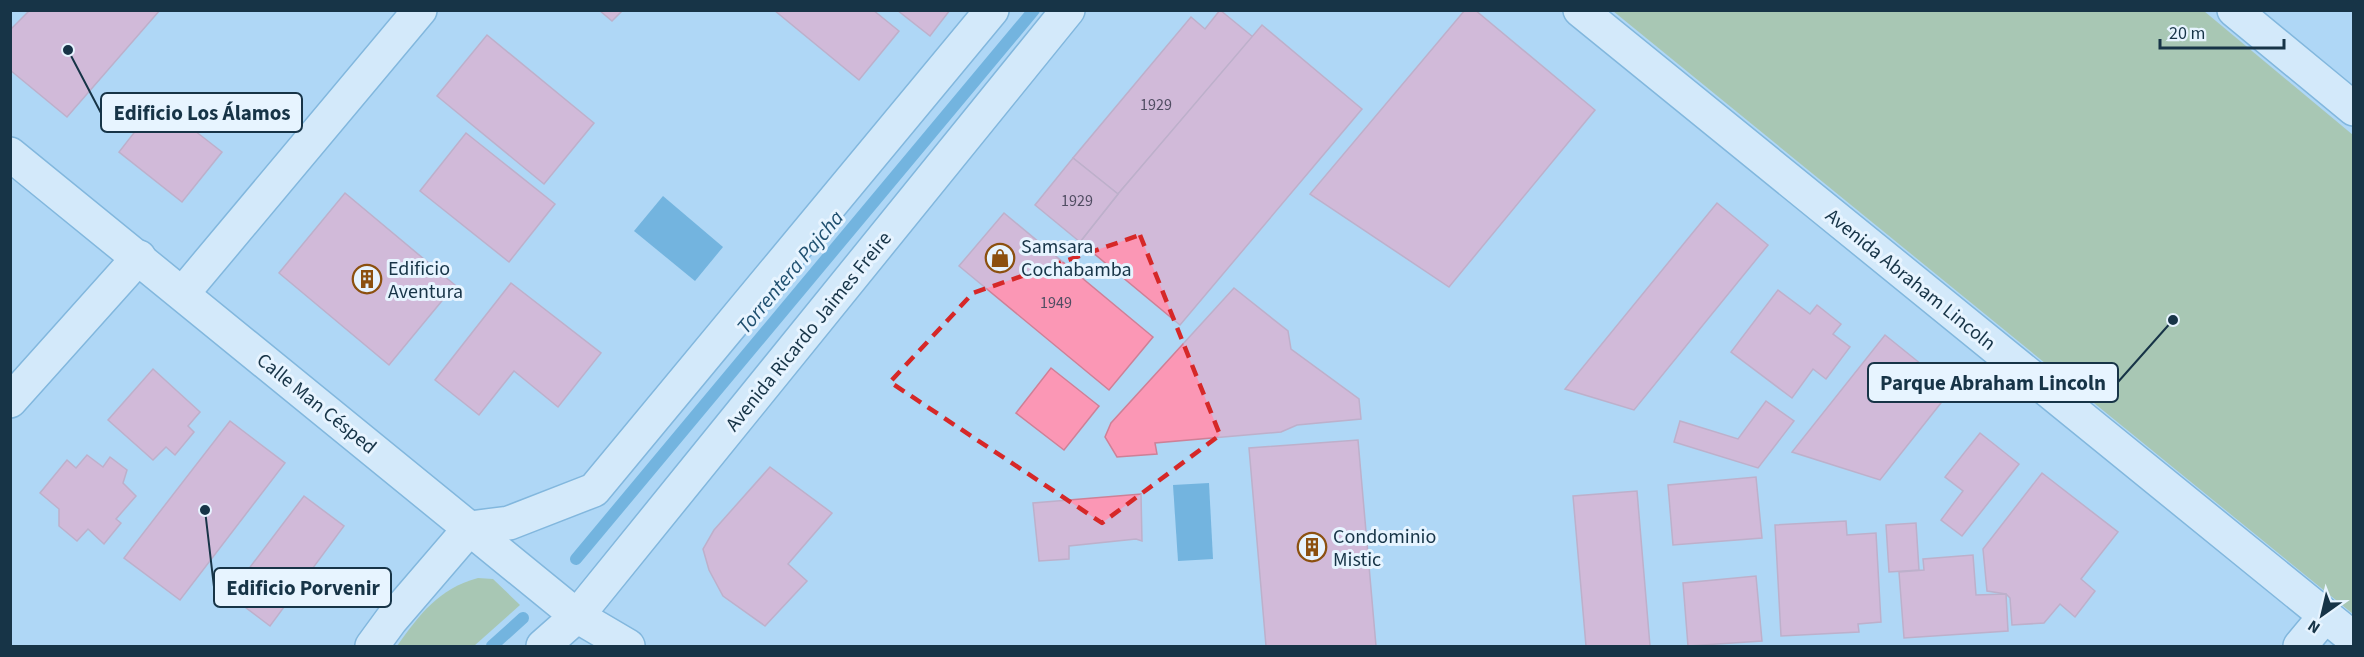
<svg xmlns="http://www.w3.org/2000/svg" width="2364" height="657" viewBox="0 0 2364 657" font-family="'Source Sans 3',sans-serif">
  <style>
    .green { fill: #a0b465 }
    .water { fill: #2a8ac4 }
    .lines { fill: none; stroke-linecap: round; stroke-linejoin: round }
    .stream { stroke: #2a8ac4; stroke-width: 12 }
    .building { fill: #fb97b5; stroke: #ce8097; stroke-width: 1.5 }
    .minor-casing { stroke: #4c91c0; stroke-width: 36 }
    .tertiary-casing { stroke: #4c91c0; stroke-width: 36 }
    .secondary-casing { stroke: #4c91c0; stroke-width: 36 }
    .minor { stroke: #fff; stroke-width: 33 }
    .tertiary { stroke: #fff; stroke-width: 33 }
    .secondary { stroke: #fff; stroke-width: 33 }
    .marked { fill: none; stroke: #d62828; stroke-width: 4.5; stroke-dasharray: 12 8; stroke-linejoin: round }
    .labels { text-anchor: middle; stroke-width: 6; stroke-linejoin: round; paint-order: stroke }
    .number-label { font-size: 16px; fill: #504d62 }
    .poi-label { font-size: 20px; fill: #173447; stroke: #e7f4ff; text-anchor: start }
    .street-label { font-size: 20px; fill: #173447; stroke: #e7f4ff }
    .water-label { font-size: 21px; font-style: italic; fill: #205070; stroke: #e7f4ff }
    .leader { fill: none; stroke: #173447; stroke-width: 2 }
    .callout-dot { fill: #173447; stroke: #e7f4ff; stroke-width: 2 }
    .callout { fill: #e7f4ff; stroke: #173447; stroke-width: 2 }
    .callout-label { font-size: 21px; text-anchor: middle; font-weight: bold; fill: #173447 }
  </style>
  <rect width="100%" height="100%" fill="#afd7f5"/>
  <g class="green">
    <path d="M1613 11H2204L2353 135V614Z"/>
    <path d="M478 578 493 579 520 605 474 646H397C420 614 438 589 478 578Z"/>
  </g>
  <g class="water">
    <path d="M663 196 723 247 695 281 634 231Z"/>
    <path d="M1209 483 1213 559 1178 561 1173 485Z"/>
  </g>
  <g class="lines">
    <g class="stream">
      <path d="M576 559 1034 10"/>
      <path d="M492 646 523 618"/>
    </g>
  </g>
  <g class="building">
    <path d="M30 10H160L67 117 10 70V30Z"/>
    <path d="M599 10H623L612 21Z"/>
    <path d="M774 10H873L899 31 859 80Z"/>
    <path d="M897 10H950L930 36Z"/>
    <path d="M1220 10 1253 37 1118 194 1073 158 1191 17 1205 29Z"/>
    <path d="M1465 10H1475L1595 110 1449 287 1310 194Z"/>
    <path d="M1262 25 1362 109 1180 325 1080 242 1118 194Z"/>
    <path d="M487 35 594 123 544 184 437 96Z"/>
    <path d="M158 102 222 152 182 202 119 152Z"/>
    <path d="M466 133 555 204 509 262 420 191Z"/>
    <path d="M1073 158 1118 194 1080 242 1035 205Z"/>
    <path d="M345 193 455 285 389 365 279 273Z"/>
    <path d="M1717 203 1768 245 1634 410 1565 389Z"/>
    <path d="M1004 213 1153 337 1109 390 959 266Z"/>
    <path d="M511 283 601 353 558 407 514 371 479 415 435 380Z"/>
    <path d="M1234 288 1288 331 1291 349 1359 399 1361 419 1297 425 1281 432 1155 443 1157 454 1117 457 1105 437 1111 423Z"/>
    <path d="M1778 290 1810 314 1817 305 1841 324 1833 334 1850 347 1826 379 1813 369 1792 398 1731 352Z"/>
    <path d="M1885 335 1952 389 1880 480 1792 452Z"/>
    <path d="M1051 368 1099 406 1064 450 1016 413Z"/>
    <path d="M153 369 200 412 188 426 194 432 175 455 166 447 153 460 108 420Z"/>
    <path d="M1766 401 1794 421 1758 468 1674 442 1680 421 1738 439Z"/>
    <path d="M230 421 285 463 180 600 124 558Z"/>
    <path d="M1980 433 2019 464 1962 536 1941 520 1963 491 1945 477Z"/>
    <path d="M1358 440 1376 646H1266L1249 448Z"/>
    <path d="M87 455 103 467 110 457 127 470 123 483 136 496 116 519 121 523 104 544 88 529 77 541 59 526V509L40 493 67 460 76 468Z"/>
    <path d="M770 467 832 513 788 564 807 581 765 626 723 596 709 570 703 549 714 530Z"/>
    <path d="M2042 473 2118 532 2081 579 2095 591 2075 617 2060 604 2044 623 2012 625 2010 598 2006 594 1987 591 1983 549Z"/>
    <path d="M1756 477 1762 538 1673 545 1668 485Z"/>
    <path d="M1637 491 1650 646H1586L1573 496Z"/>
    <path d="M1141 494 1142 541 1136 539 1069 546V559L1039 561 1033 503Z"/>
    <path d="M304 496 344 526 270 626 229 595Z"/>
    <path d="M1846 521 1847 535 1876 533 1881 622 1858 624 1859 632 1781 636 1775 525Z"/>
    <path d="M1916 523 1919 570 1889 572 1886 525Z"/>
    <path d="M1973 555 1976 595 2006 594 2008 631 1904 638 1899 572 1924 570 1923 559Z"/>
    <path d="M1756 576 1762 641 1688 646 1683 583Z"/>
  </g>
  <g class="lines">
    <g class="minor-casing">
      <g id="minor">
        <path d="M10 154 577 616 628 646"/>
        <path d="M183 293 420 10"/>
        <path d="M10 401 139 257"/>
        <path d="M2300 646 2325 616"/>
      </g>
    </g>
    <g class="tertiary-casing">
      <g id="tertiary">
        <path d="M1580 10 2354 639"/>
        <path d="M2234 10 2354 109"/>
      </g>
    </g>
    <g class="secondary-casing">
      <g id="secondary">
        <path d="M372 646 391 620 470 528 509 523 594 490 992 10"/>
        <path d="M543 646 577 616 1068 10"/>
      </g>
    </g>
    <use href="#minor" class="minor"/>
    <use href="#tertiary" class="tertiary"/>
    <use href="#secondary" class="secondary"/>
  </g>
  <path d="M0 0H2364V657H0ZM1140 235 1220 435 1102 523 890 382 973 293Z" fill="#afd7f5" fill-opacity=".55" fill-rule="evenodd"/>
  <path class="marked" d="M1140 235 1220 435 1102 523 890 382 973 293Z"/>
  <defs>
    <g id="shop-ring" transform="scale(1.5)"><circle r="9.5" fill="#e7f4ff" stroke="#8c500f" stroke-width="1.5"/><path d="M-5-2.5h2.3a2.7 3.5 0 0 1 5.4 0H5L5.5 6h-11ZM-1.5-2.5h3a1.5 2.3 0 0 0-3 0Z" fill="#8c500f"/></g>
    <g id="building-ring" transform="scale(1.5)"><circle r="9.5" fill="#e7f4ff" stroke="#8c500f" stroke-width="1.5"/><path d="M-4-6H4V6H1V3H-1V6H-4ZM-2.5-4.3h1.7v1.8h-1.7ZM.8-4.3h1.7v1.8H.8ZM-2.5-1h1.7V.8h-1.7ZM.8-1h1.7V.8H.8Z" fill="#8c500f"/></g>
  </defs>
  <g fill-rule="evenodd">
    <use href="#shop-ring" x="1000" y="258"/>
    <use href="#building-ring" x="367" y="279"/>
    <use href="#building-ring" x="1312" y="547"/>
  </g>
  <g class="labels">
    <g class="number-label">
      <text x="1156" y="110">1929</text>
      <text x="1077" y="206">1929</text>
      <text x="1056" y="308">1949</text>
    </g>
    <g class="poi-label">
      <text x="1021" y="253">Samsara<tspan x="1021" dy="23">Cochabamba</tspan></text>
      <text x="388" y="275">Edificio<tspan x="388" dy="23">Aventura</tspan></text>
      <text x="1333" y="543">Condominio<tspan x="1333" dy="23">Mistic</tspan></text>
    </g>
    <g class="street-label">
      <text transform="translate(1911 279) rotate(39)" y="7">Avenida Abraham Lincoln</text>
      <text transform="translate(808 331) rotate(-51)" y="7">Avenida Ricardo Jaimes Freire</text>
      <text transform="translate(317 403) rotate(39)" y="7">Calle Man Césped</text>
    </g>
    <g class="water-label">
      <text transform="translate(790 272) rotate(-50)" y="7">Torrentera Pajcha</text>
    </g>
  </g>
  <path class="leader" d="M68 50L101 113M2173 320L2118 382M205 510L214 587"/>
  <g class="callout-dot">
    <circle cx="68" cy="50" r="6"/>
    <circle cx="2173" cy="320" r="6"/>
    <circle cx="205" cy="510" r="6"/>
  </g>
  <g class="callout">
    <rect x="101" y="93" width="201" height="39" rx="6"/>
    <rect x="1868" y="363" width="250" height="39" rx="6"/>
    <rect x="214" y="568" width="177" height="39" rx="6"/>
  </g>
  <g class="callout-label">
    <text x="202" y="120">Edificio Los Álamos</text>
    <text x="1993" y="390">Parque Abraham Lincoln</text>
    <text x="303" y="595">Edificio Porvenir</text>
  </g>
  <rect width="2364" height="657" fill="none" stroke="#173447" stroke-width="24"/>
  <g transform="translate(2322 615) rotate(214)" stroke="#e7f4ff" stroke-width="4.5" paint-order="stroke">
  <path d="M0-4.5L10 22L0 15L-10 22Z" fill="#173447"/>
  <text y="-9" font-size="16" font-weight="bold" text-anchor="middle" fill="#173447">N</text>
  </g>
  <path d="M2160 39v9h124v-9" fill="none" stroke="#173447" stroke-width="3"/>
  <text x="2169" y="39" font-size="18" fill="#173447" stroke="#e7f4ff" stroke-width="4.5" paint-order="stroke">20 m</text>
</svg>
